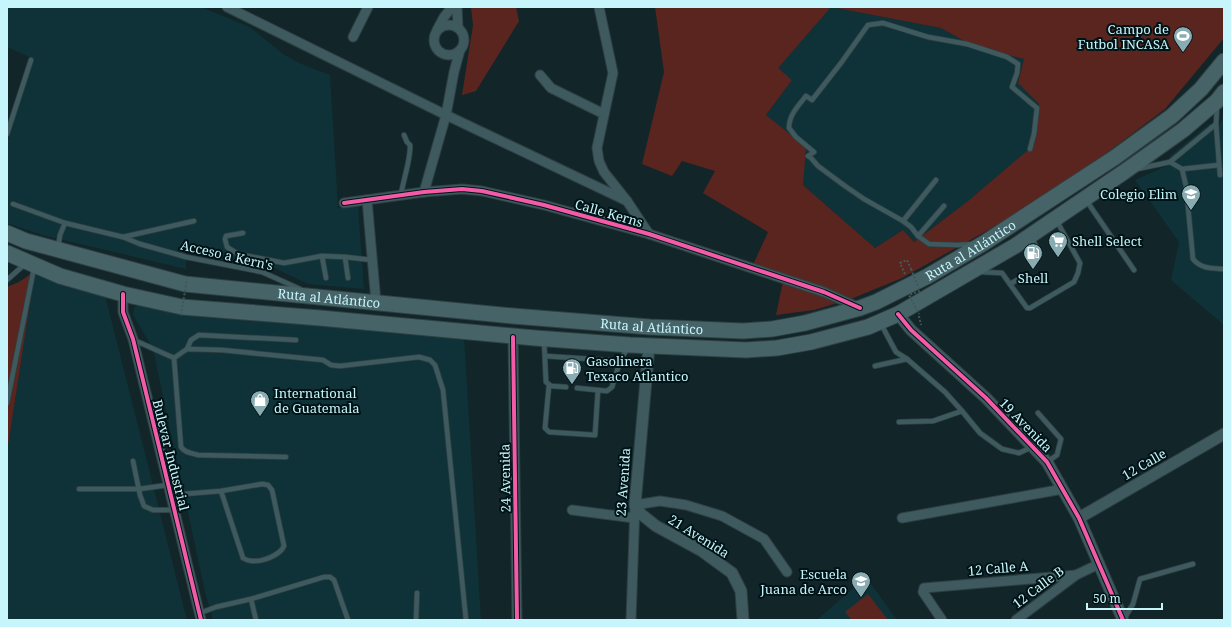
<svg xmlns="http://www.w3.org/2000/svg" width="1231" height="627" viewBox="0 0 1231 627" font-family="'Noto Serif',serif">
  <style>
    .built { fill: #0f3238 }
    .green { fill: #5b251f; fill-rule: evenodd }
    .lines { fill: none; stroke-linecap: round; stroke-linejoin: round }
    .service-casing { stroke: #2f4043; stroke-width: 6 }
    .minor-casing { stroke: #2f4043; stroke-width: 11 }
    .tertiary-casing { stroke: #2f4043; stroke-width: 13 }
    .trunk-casing { stroke: #2f4043; stroke-width: 17 }
    .path { stroke: #41575a; stroke-width: 2; stroke-dasharray: 2 2; stroke-linecap: butt }
    .service { stroke: #3e5a5e; stroke-width: 4.5 }
    .minor { stroke: #3e5a5e; stroke-width: 9 }
    .tertiary { stroke: #3e5a5e; stroke-width: 11 }
    .trunk { stroke: #466468; stroke-width: 15 }
    .path-bridge { stroke: #41575a; stroke-width: 2; stroke-dasharray: 2 2; stroke-linecap: butt }
    .cycleway-casing { stroke: #001316; stroke-width: 6 }
    .cycleway { stroke: #f35aa7; stroke-width: 4 }
    .labels { text-anchor: middle; stroke-width: 4; stroke-linejoin: round; paint-order: stroke }
    .poi-label { font-size: 13px; fill: #c7f5fc; stroke: #001316; text-anchor: end }
    .street-label { font-size: 13px; fill: #c7f5fc; stroke: #001316 }
  </style>
  <rect width="100%" height="100%" fill="#122528"/>
  <g class="built">
    <path d="M7 7H201L250 27 283 54 299 63 330 75 338 208 358 206 364 289 308 284 270 266 186 248V269L42 235 7 223V143L33 59 7 47Z"/>
    <path d="M831 7 941 28 975 47 1024 59 1018 83 1039 104 1034 146 968 201 914 242 903 230 875 248 803 185 805 147 766 115 792 80 777 68Z"/>
    <path d="M1224 115V325L1171 280 1179 242 1135 180 1171 164 1170 156 1209 124 1221 123Z"/>
    <path d="M35 271 105 295 187 620H7V452Z"/>
    <path d="M145 305 184 314 409 333 464 336 481 620H213L205 592 153 349 133 315 134 308 136 306Z"/>
    <path d="M866 577 897 620H817Z"/>
  </g>
  <g class="green">
    <path d="M471 7H516L519 21 476 91 462 95 473 25Z"/>
    <path d="M655 7H1224V38L1165 109 1076 176 990 229 902 278 851 299 814 310 776 315 784 276 753 265 768 232 703 193 715 171 682 161 672 176 642 164 664 72ZM831 7 941 28 975 47 1024 59 1018 83 1039 104 1034 145 968 201 914 242 903 230 875 248 803 185 806 147 766 115 792 80 778 68Z"/>
    <path d="M35 271 7 452V287L19 282Z"/>
    <path d="M868 594 888 620H852L845 612Z"/>
  </g>
  <g class="lines">
    <g class="service-casing">
      <g id="service">
        <path d="M1217 107 1216 124 1220 175"/>
        <path d="M7 134 31 60"/>
        <path d="M1170 162 1182 169 1186 186 1193 259C1201 269 1212 268 1224 269"/>
        <path d="M1137 169 1170 162 1216 124"/>
        <path d="M1182 169 1219 165"/>
        <path d="M401 195C403 180 411 159 410 145L407 142 404 135"/>
        <path d="M1086 200 1134 270"/>
        <path d="M13 204 65 223 123 237 194 221"/>
        <path d="M903 221 936 180"/>
        <path d="M243 233 226 236 225 239 227 247 238 254 284 263 322 256 345 257 372 260"/>
        <path d="M918 236 944 206"/>
        <path d="M123 237 140 244 186 257 262 272 300 289"/>
        <path d="M1034 237 1033 240 1040 254"/>
        <path d="M972 244 958 245 929 244 918 236 911 227 903 221 864 199 845 186 818 166 811 158 808 156 814 152 796 137 789 128C789 115 798 106 806 96L812 100 841 63 868 25 883 23 928 37 967 44 1007 57 1018 64 1017 73 1012 87 1037 108 1034 134 1030 149"/>
        <path d="M58 248 60 235 65 223"/>
        <path d="M322 256 326 278"/>
        <path d="M345 257 348 278"/>
        <path d="M981 272 1002 273 1027 308H1030L1074 282 1078 273 1080 263 1059 225V221"/>
        <path d="M7 280 25 264"/>
        <path d="M1010 284 1024 276"/>
        <path d="M881 324 896 352 907 359 945 392 962 411 980 433 1002 449 1019 453 1032 447"/>
        <path d="M134 340 174 358 181 447C185 453 191 453 198 455L286 457"/>
        <path d="M544 340 546 382 551 386 566 387"/>
        <path d="M187 349 191 340 199 335 296 340"/>
        <path d="M545 356 620 361"/>
        <path d="M174 358 187 349 222 350 323 360 331 365 340 366 419 357 430 360 435 365 443 390 466 620"/>
        <path d="M875 366 907 359"/>
        <path d="M549 385 545 428 549 432 595 435 598 390"/>
        <path d="M577 388 607 391 612 387 620 361 627 349"/>
        <path d="M7 403 34 268"/>
        <path d="M1038 413 1061 439 1057 455 1047 462"/>
        <path d="M899 422 933 421 962 411"/>
        <path d="M133 461 140 495 144 506 153 510H175"/>
        <path d="M79 489H139L168 485"/>
        <path d="M171 495 221 491 262 484 268 485 272 490 284 546C280 555 263 562 252 561 249 561 246 560 243 558L221 491"/>
        <path d="M251 599 256 620"/>
        <path d="M200 613 216 607 251 599 324 577H330L334 580 348 620"/>
        <path d="M1124 619 1133 604 1140 579 1193 564"/>
        <path d="M416 620 417 593"/>
      </g>
    </g>
    <g class="minor-casing">
      <g id="minor">
        <path d="M227 7 446 115 627 201"/>
        <path d="M457 7 458 28"/>
        <path d="M599 7 613 73 597 148 599 161 604 172 627 201 649 234"/>
        <circle cx="449" cy="40" r="15"/>
        <path d="M437 30 444 17 452 7"/>
        <path d="M353 37 368 7"/>
        <path d="M540 75 551 88 604 114"/>
        <path d="M424 192 446 115 454 72 460 50"/>
        <path d="M367 200 376 302"/>
        <path d="M344 203 424 192 462 189 482 191 544 205 649 234 824 292 860 308"/>
        <path d="M123 294V312L133 339 201 620"/>
        <path d="M513 337 517 620"/>
        <path d="M572 510 634 518"/>
        <path d="M902 518 1063 489"/>
        <path d="M631 620 635 505 660 501 686 505 722 516 764 539 787 572"/>
        <path d="M942 620 923 592 924 588 1076 575"/>
        <path d="M1016 620 1076 575 1099 564"/>
      </g>
    </g>
    <g class="tertiary-casing">
      <g id="tertiary">
        <path d="M898 314 911 330 986 398 1047 462 1079 518 1123 620"/>
        <path d="M649 346 635 505 641 514 656 526 702 551 732 573 741 591 743 620"/>
        <path d="M1079 518 1224 434"/>
      </g>
    </g>
    <g class="trunk-casing">
      <g id="trunk">
        <path id="s1" d="M7 233 26 241 185 284 513 316 650 327 743 331 772 329 805 323 860 308 876 302 928 276 984 243 1114 158 1172 116 1201 89 1224 61"/>
        <path d="M7 253 60 276 123 294 182 307 320 318 535 338 630 345 746 350 777 348 811 342 868 327 898 314 1015 246 1124 172 1183 130 1217 101 1224 92"/>
      </g>
    </g>
    <g class="path">
      <path d="M905 274 900 263 907 260 911 269"/>
      <path d="M919 316 921 325"/>
    </g>
    <use href="#service" class="service"/>
    <use href="#minor" class="minor"/>
    <use href="#tertiary" class="tertiary"/>
    <use href="#trunk" class="trunk"/>
    <g class="path-bridge">
      <path d="M911 269 920 291 909 295 919 314"/>
      <path d="M181 315 187 279"/>
    </g>
    <g class="cycleway-casing">
      <g id="cycleway">
        <path d="M344 203 424 192 462 189 482 191 544 205 649 234 824 292 860 308"/>
        <path d="M123 294V312L133 339 201 620"/>
        <path d="M898 314 911 330 986 398 1047 462 1079 518 1123 620"/>
        <path d="M513 337 517 620"/>
      </g>
    </g>
    <use href="#cycleway" class="cycleway"/>
  </g>
  <defs>
    <g id="stadium-pin" transform="scale(1)"><path d="M0 17L-7.5 6A9.5 9.5 0 1 1 7.5 6Z" fill="#88acb2" stroke="#001316"/><path d="M0-5a6.5 5 0 1 0 0 10a6.5 5 0 1 0 0-10ZM-3.5-1.8h7v3.6h-7Z" fill="#fff"/></g>
    <g id="school-pin" transform="scale(1)"><path d="M0 17L-7.5 6A9.5 9.5 0 1 1 7.5 6Z" fill="#88acb2" stroke="#001316"/><path d="M0-5L7-2L0 1L-7-2ZM-4 1L0 2.5L4 1V4Q0 6-4 4Z" fill="#fff"/></g>
    <g id="supermarket-pin" transform="scale(1)"><path d="M0 17L-7.5 6A9.5 9.5 0 1 1 7.5 6Z" fill="#88acb2" stroke="#001316"/><path d="M-6-5.5h2.5l.6 2H6L4.5 2H-2.5L-4.4-4H-6ZM-1.5 3.2a1.3 1.3 0 1 0 .1 0ZM3 3.2a1.3 1.3 0 1 0 .1 0Z" fill="#fff"/></g>
    <g id="fuel-pin" transform="scale(1)"><path d="M0 17L-7.5 6A9.5 9.5 0 1 1 7.5 6Z" fill="#88acb2" stroke="#001316"/><path d="M-5.5-6h7V0h2V4h1.3V-2.5L3-4.5l.8-.8L6-3V5H2.5V1h-1V6h-7ZM-4.2-4.7v3.2H.2V-4.7Z" fill="#fff"/></g>
    <g id="shop-pin" transform="scale(1)"><path d="M0 17L-7.5 6A9.5 9.5 0 1 1 7.5 6Z" fill="#88acb2" stroke="#001316"/><path d="M-5-2.5h2.3a2.7 3.5 0 0 1 5.4 0H5L5.5 6h-11ZM-1.5-2.5h3a1.5 2.3 0 0 0-3 0Z" fill="#fff"/></g>
  </defs>
  <g fill-rule="evenodd">
    <use href="#stadium-pin" x="1183" y="36"/>
    <use href="#school-pin" x="1191" y="194"/>
    <use href="#supermarket-pin" x="1058" y="241"/>
    <use href="#fuel-pin" x="1033" y="253"/>
    <use href="#fuel-pin" x="572" y="368"/>
    <use href="#shop-pin" x="260" y="400"/>
    <use href="#school-pin" x="861" y="581"/>
  </g>
  <g class="labels">
    <g class="poi-label">
      <text x="1169" y="34">Campo de<tspan x="1169" dy="15">Futbol INCASA</tspan></text>
      <text x="1177" y="199">Colegio Elim</text>
      <text x="1072" y="246" text-anchor="start">Shell Select</text>
      <text x="1033" y="283" text-anchor="middle">Shell</text>
      <text x="586" y="366" text-anchor="start">Gasolinera<tspan x="586" dy="15">Texaco Atlantico</tspan></text>
      <text x="274" y="398" text-anchor="start">International<tspan x="274" dy="15">de Guatemala</tspan></text>
      <text x="847" y="579">Escuela<tspan x="847" dy="15">Juana de Arco</tspan></text>
    </g>
    <g class="street-label">
      <text transform="translate(609 213) rotate(16)" y="5">Calle Kerns</text>
      <text dy="5" stroke="none"><textPath href="#s1" startOffset="990">Ruta al Atlántico</textPath></text>
      <text transform="translate(227 255) rotate(13)" y="5">Acceso a Kern's</text>
      <text dy="5" stroke="none"><textPath href="#s1" startOffset="330">Ruta al Atlántico</textPath></text>
      <text dy="5" stroke="none"><textPath href="#s1" startOffset="654">Ruta al Atlántico</textPath></text>
      <text transform="translate(1026 425) rotate(46)" y="5">19 Avenida</text>
      <text transform="translate(171 455) rotate(76)" y="5">Bulevar Industrial</text>
      <text transform="translate(1144 464) rotate(-30)" y="5">12 Calle</text>
      <text transform="translate(505 478) rotate(-91)" y="5">24 Avenida</text>
      <text transform="translate(623 482) rotate(-86)" y="5">23 Avenida</text>
      <text transform="translate(699 536) rotate(32)" y="5">21 Avenida</text>
      <text transform="translate(998 568) rotate(-5)" y="5">12 Calle A</text>
      <text transform="translate(1038 587) rotate(-37)" y="5">12 Calle B</text>
    </g>
  </g>
  <rect width="1231" height="627" fill="none" stroke="#c7f5fc" stroke-width="16"/>
  <path d="M1087 603v6h75v-6" fill="none" stroke="#c7f5fc" stroke-width="2"/>
  <text x="1093" y="603" font-size="12" fill="#c7f5fc" stroke="#001316" stroke-width="3" paint-order="stroke">50 m</text>
</svg>
